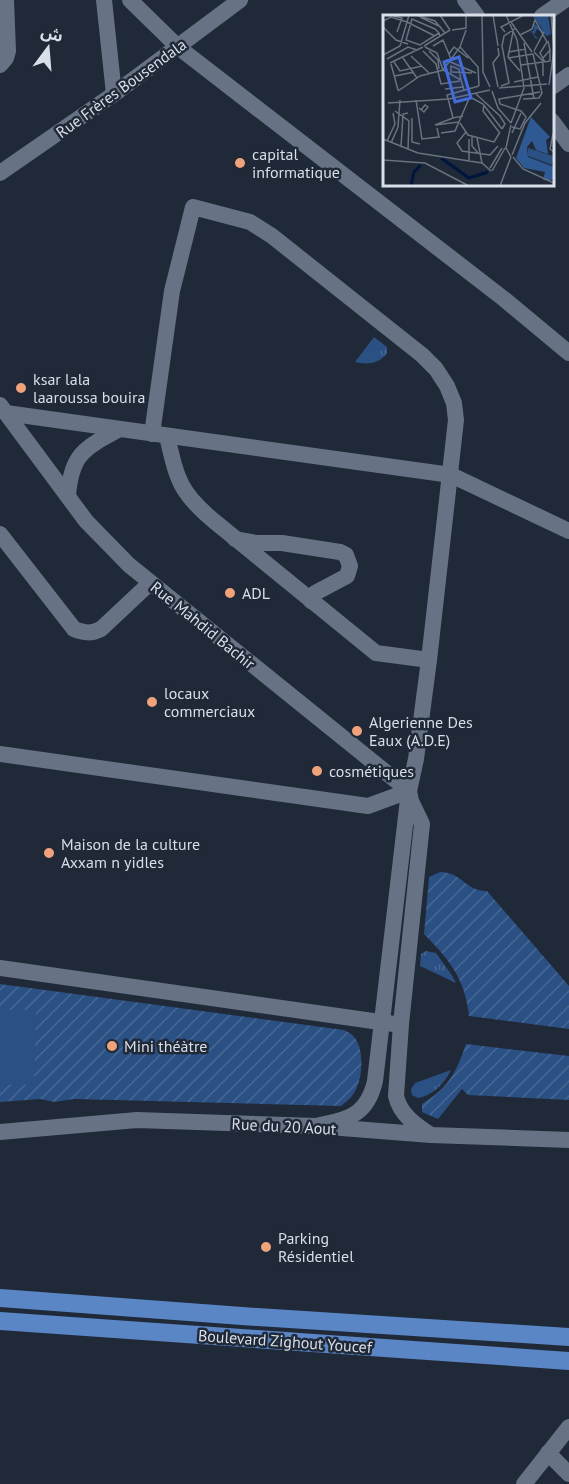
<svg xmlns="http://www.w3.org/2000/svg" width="569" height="1484" viewBox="0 0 569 1484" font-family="'PT Sans','Noto Sans Arabic',sans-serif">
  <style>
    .grass { fill: url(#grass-tufts) }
    .garden { fill: url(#garden-furrows) }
    .pitch { fill: #2b5083 }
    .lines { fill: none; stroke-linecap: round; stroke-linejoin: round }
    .street { stroke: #677385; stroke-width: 16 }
    .primary { stroke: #5a86c5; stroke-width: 18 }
    .poi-dot { fill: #f0a27a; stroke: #1f2938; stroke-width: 2 }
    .labels { text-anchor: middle; stroke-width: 5; stroke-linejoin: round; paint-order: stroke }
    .street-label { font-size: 16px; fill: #d9dfe9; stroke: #1f2938 }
    .poi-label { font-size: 16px; fill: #d9dfe9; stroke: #1f2938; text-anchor: start }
    .inset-river { fill: none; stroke: #00153d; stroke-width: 3 }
    .inset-road { fill: none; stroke: #69727f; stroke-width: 1.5 }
    .view { fill: #436bdb; fill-opacity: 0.15; stroke: #436bdb; stroke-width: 3 }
    .inset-edge { fill: none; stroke: #d9dfe9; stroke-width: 3 }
  </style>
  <defs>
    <pattern id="grass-tufts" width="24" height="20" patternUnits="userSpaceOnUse" patternTransform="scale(1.5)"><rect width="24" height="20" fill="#2b5083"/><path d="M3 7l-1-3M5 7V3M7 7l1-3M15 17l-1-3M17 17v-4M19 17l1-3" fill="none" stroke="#496995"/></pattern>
    <pattern id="garden-furrows" width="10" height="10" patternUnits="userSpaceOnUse" patternTransform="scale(1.5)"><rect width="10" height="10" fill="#2b5083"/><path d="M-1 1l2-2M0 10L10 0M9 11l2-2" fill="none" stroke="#496995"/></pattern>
  </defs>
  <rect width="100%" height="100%" fill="#1f2938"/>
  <g class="grass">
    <path d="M374 337 387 347V353C379 364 367 365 355 362Z"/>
    <path d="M426 951 436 953 451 974 456 983 420 966 421 954Z"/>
    <path d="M451 1070C445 1083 432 1096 418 1098L412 1095 411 1089 415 1083Z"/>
  </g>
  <g class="garden">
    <path d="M440 872C464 873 463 890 487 891L569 986V1029L469 1016C465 979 449 959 424 934L429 877Z"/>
    <path d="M0 984 344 1030C348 1032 352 1034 355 1038 365 1052 363 1082 352 1096 349 1100 344 1103 341 1106L74 1099 54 1102 40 1099 0 1102Z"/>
    <path d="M466 1044 569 1056V1100L468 1095 462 1089 438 1119 422 1112V1104C449 1087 456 1073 466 1044Z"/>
  </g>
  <path class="pitch" d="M0 1010H36L34 1085 0 1084Z"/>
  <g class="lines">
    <g class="street">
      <path d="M104 0 114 94"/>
      <path d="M130 0 178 47 504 299 569 353"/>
      <path d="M465 0 477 16"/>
      <path d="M542 16 565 0"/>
      <path d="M0 65 6 58 8 51 6 0"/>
      <path d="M552 87 569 75"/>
      <path d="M552 121 569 144"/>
      <path d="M0 173 114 94 240 0"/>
      <path d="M0 405 86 521 129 565 409 791 411 801 422 824 401 1024 396 1096C400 1114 415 1125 431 1135"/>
      <path d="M6 413 451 475 569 531"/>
      <path d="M152 434 172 291 193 207 250 222 272 236 422 355 436 369 447 386 454 403 456 420 429 660 416 759 409 791 375 1081C367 1116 348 1119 316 1126"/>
      <path d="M167 436C177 479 179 492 214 521L376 653 429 660"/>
      <path d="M68 496C71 455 84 448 118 430"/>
      <path d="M0 534 74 629C84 633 91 634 101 629L150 583"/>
      <path d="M235 539 256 543H282L340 552 346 555 350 566 347 576 315 593 311 601"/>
      <path d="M0 754 368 806 409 791"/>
      <path d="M0 968 394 1024"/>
      <path d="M0 1132 137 1120 316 1126 431 1135 569 1140"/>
      <path d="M548 1453 569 1474"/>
      <path d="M524 1484 569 1427"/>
    </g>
    <g class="primary">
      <path d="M0 1298 242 1316 569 1337"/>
      <path d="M0 1321 569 1361"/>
    </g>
  </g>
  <g class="poi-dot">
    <circle cx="240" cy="163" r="6"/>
    <circle cx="21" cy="388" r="6"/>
    <circle cx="230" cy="593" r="6"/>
    <circle cx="152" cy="702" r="6"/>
    <circle cx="357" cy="731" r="6"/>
    <circle cx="317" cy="771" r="6"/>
    <circle cx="49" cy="853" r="6"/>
    <circle cx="112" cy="1046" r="6"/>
    <circle cx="266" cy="1247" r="6"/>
  </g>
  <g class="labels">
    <g class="street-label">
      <text transform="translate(121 88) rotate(-36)" y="6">Rue Frères Bousendala</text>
      <text transform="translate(203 625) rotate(39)" y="6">Rue Mahdid Bachir</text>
      <text transform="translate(284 1126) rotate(3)" y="6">Rue du 20 Aout</text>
      <text transform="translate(285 1341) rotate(4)" y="6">Boulevard Zighout Youcef</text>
    </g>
    <g class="poi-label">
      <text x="252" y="160">capital<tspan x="252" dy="18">informatique</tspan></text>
      <text x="33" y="385">ksar lala<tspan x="33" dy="18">laaroussa bouira</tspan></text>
      <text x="242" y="599">ADL</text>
      <text x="164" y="699">locaux<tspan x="164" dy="18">commerciaux</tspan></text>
      <text x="369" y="728">Algerienne Des<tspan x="369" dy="18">Eaux (A.D.E)</tspan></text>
      <text x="329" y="777">cosmétiques</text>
      <text x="61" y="850">Maison de la culture<tspan x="61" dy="18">Axxam n yidles</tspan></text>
      <text x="124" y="1052">Mini théàtre</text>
      <text x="278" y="1244">Parking<tspan x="278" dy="18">Résidentiel</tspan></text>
    </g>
  </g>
  <g transform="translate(383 15)">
    <rect width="171" height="171" fill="#1f2938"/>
    <path d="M149 0H165L168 19 164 21 154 14 151 20 156 24 152 23 149 17 146 18 151 15 150 8 160 15Z" fill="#2b5083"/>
    <path d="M148 102 167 122 163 125 165 139 153 135 149 126 144 132 145 142 171 152V163L167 166 160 165 162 157 141 153 133 143Z" fill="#2f5993"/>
    <path d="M145 133 170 141 169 150 145 141Z" fill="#2b5083"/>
    <path class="inset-river" d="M58 143 86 163 105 157M28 171 31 157 38 150"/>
    <path class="inset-road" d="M26 0 24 7 52 21M33 0 52 6 62 18M57 0 67 15M99 0 100 57 107 72M110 0 115 31M123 0 134 25 141 73 128 108M168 0 171 34M11 1 19 3 14 17M37 2 58 12M0 6 8 2 24 7 17 31 0 40M128 7 149 37M0 12 13 25 25 29M69 15 83 13V0M122 17 118 12 141 0M130 17 125 42 137 56M56 18 37 30 23 25 29 4 52 14 56 18 57 21M137 20 149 14 152 5 164 27 157 38 162 47 167 46V35M141 28 151 84M41 31 67 15M50 31 60 25 68 44M42 32 54 38 60 55 78 65 81 75M77 32 95 52 96 71M40 36 53 49 58 69 77 66M46 36 55 45 56 54M151 36 161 17M125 37 143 34M151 37 160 46V61M66 39 71 32 85 43M28 41 46 58M20 43 34 63M125 43 150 39M160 43 167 35 165 26M4 44 25 32 34 35M63 45 93 58M11 47 17 56 39 51M7 48 40 32M8 49 15 75M138 50 160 47M69 57 89 58M68 58V51L76 54 78 65M12 61 31 57M131 67 155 62M166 70 171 35M118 71 126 68 119 31 121 21 133 13M115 72 110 48 116 40 115 33M116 73 164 69M62 74 80 72M15 76 37 61 60 55 77 32 83 15M109 76 115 93 128 108M93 79 117 101 122 109 119 114M87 82 100 89 119 114M140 84 156 83 159 78 150 39M33 85 39 124 56 122 54 113M5 88 66 84 107 75M101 90 100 96 116 117M36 93 41 97 45 92 42 90 38 95M12 96 26 106 25 134M80 101 70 103 64 80 96 71M29 103V127L37 129M70 103 52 110 76 107M77 108 85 120 111 127 117 117M128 110 123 133 128 142M129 112 137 114 143 102 138 96 117 89 116 84 157 77M83 117 74 128 79 136 107 140 115 131M58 118 72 116 88 79M129 118 138 98M170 119 167 134 171 137M89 122V131L95 138M94 123 99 148M0 124 35 138 99 148 108 156M86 124V146M4 126 12 109 10 98M8 128 15 112 17 85M18 132 20 99 25 98M129 140 142 108 158 88M130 142 140 154 171 168M0 145 42 148 86 171M107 153 119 133M109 156 122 133M117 171 128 142"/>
    <path class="view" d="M76 42 88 83 72 87 61 47Z"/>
    <rect width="171" height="171" class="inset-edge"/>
  </g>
  <g transform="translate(48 48) rotate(16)" stroke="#1f2938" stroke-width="4.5" paint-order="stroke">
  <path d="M0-4.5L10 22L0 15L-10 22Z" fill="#d9dfe9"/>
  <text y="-9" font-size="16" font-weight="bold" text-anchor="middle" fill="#d9dfe9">ش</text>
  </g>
</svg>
